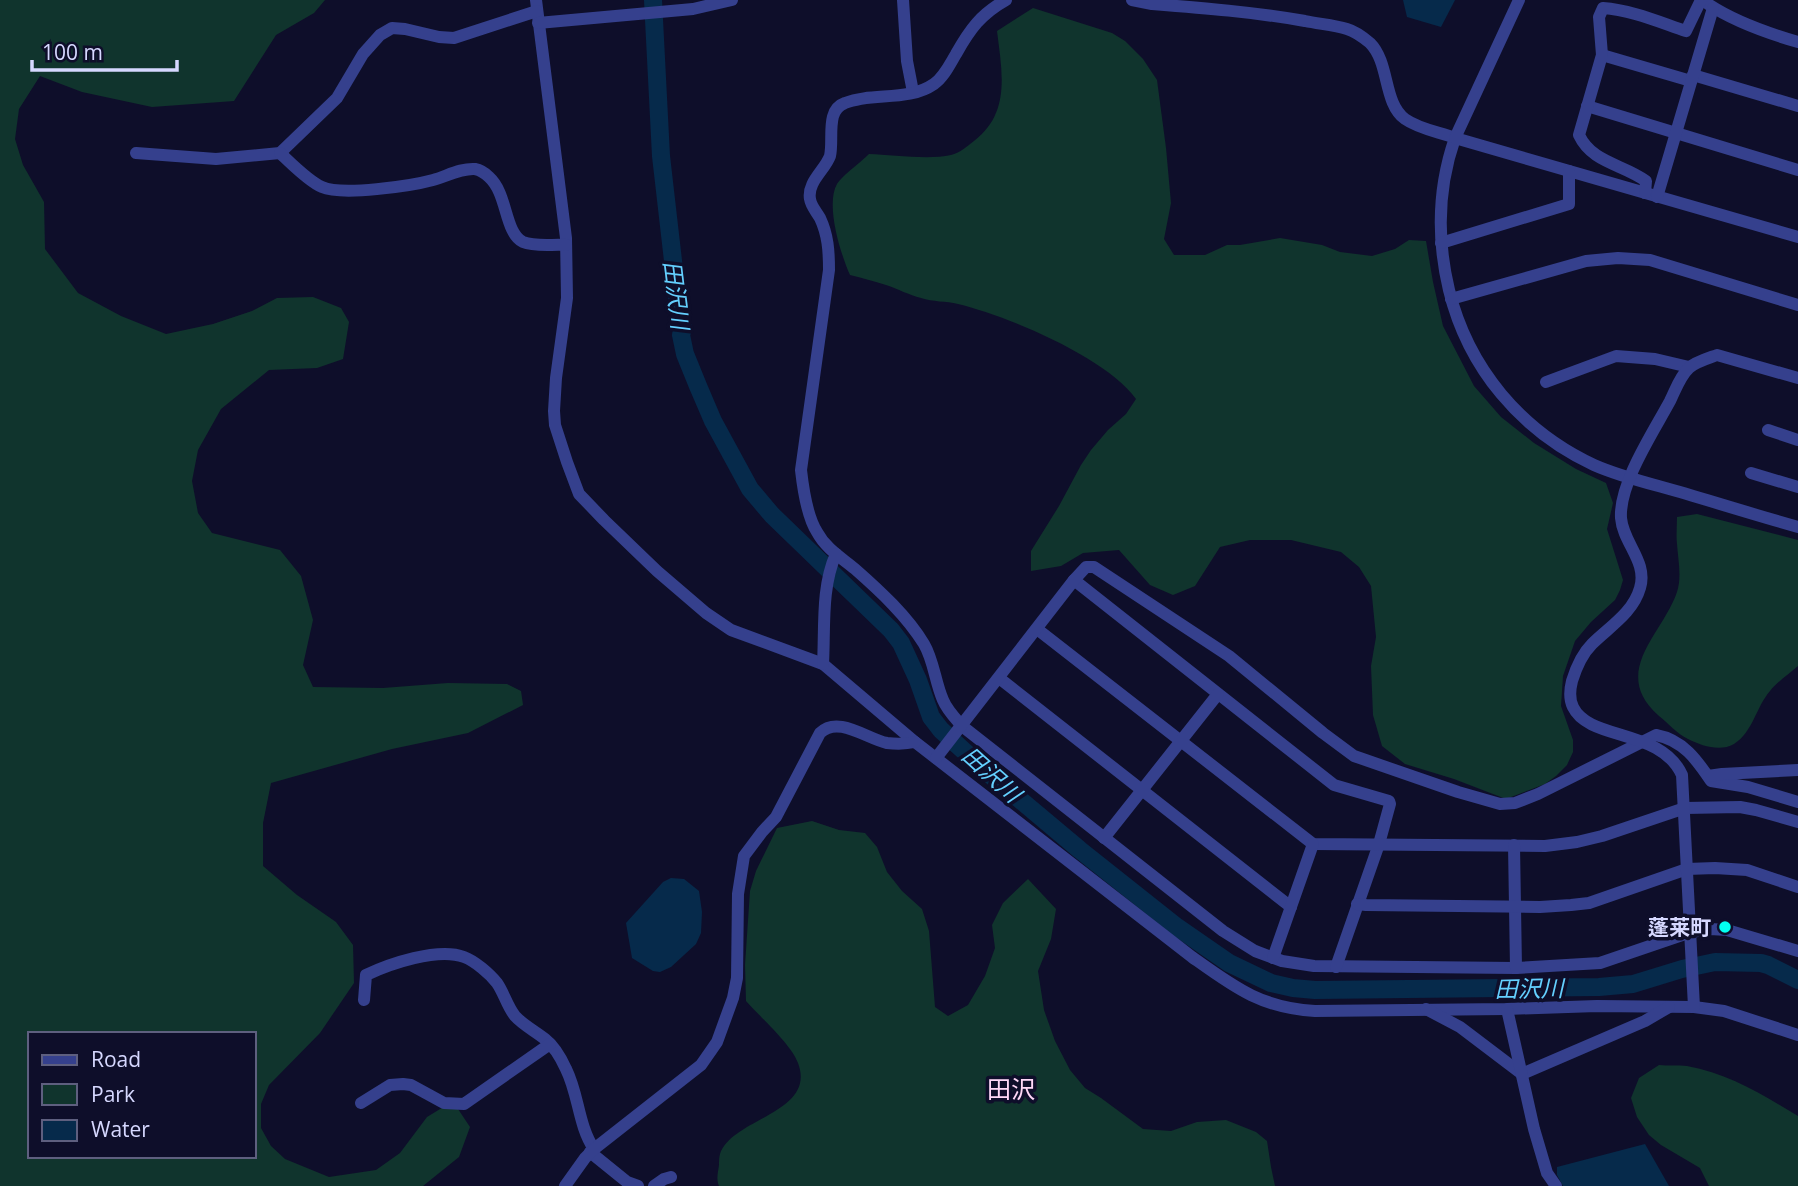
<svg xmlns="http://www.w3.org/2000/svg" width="1798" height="1186" font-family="'Open Sans','Noto Sans JP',sans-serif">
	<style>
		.green { fill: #10342d; fill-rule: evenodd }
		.water { fill: #062a4b }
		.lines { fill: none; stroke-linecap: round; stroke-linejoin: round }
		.river { stroke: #062a4b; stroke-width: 18 }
		.minor { stroke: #35408d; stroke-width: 12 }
		.poi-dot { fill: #02fff0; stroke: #0e0e2a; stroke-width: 2.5 }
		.labels { text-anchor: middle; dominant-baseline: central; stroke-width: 7; stroke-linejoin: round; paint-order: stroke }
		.poi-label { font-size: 21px; font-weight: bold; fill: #d6d8ff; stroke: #0e0e2a; text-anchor: end }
		.water-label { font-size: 23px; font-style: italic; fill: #64d0ff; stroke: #0e0e2a }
		.quarter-label { font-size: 24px; fill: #ffd8f7; stroke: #0e0e2a }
	</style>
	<rect width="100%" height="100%" fill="#0e0e2a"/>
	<g class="green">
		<path d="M0,0H325L314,13L276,35L234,101L152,107L82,92L40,76L19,109L15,139L23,165L44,202L45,249L78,293L121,316L166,334L213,324L252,311L277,298L313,297L341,308L349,322L343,359L317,368L269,370L221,409L198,450L192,481L198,513L212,533L280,550L301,576L313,620L303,665L313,687L383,688L448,683L507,684L521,691L523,705L468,733L392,749L271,783L263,823V866L297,895L336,922L353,945L354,983L320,1033L269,1085L261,1104V1128L271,1146L285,1159L329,1177L376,1170L400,1153L427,1117L445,1106L458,1109L470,1127L459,1157L423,1186H0ZM30,1034H254V1156H30Z"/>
		<path d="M1033,8L1112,33L1125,41L1143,59L1157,80L1166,148L1171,203L1164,239L1174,255H1205L1227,245H1240L1280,238L1322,245L1340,252L1372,256L1395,249L1409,240L1426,241L1433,282L1443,326L1474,386L1501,417L1534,443L1576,469L1606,483L1613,503L1607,529L1623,580L1620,590L1615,600L1591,622L1575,641L1563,676L1561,706L1573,740V752L1567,765L1556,776L1545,784L1506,799L1454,779L1405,764L1382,746L1373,715L1371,666L1376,637L1371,586L1359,567L1341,552L1291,540H1250L1220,547L1195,586L1173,595L1150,585L1119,550L1083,553L1061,566L1031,571V551L1059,506L1081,465L1091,450L1108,430L1126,414L1136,399C1107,358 1008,316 958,304C946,301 933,302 921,298C909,295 898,289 886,285C874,281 862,278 850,275C841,255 825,205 837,184C842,176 861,162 869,154C891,155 930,160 951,155C960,153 966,147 974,141C1011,113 1002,72 997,31Z"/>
		<path d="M1697,514L1798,540V666C1789,674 1777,682 1770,691C1756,707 1753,732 1734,744C1720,752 1702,746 1688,739C1677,734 1668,723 1659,716C1609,672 1663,634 1677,592C1682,577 1678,559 1677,544C1676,535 1677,526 1677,517Z"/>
		<path d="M812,821L839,830L865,833L877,847L887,872L902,891L922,909L929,931L935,1007L948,1016L968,1005L985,976L995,948L992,925L1003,903L1028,879L1056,909L1051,939L1038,971L1044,1010L1055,1041L1070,1070L1085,1088L1101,1098L1143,1129L1171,1131L1197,1122L1226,1120L1256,1132L1267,1141L1271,1167L1275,1186H719C716,1179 718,1173 719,1165C719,1161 719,1158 720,1154C732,1118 817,1113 798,1063C791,1044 760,1017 746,1001L745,965L750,891L756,871L777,828Z"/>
		<path d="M1659,1065C1668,1066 1678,1065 1687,1066C1728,1073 1763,1095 1798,1116V1186H1709L1700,1168L1661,1145L1649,1135L1637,1117L1631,1098L1639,1078Z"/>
	</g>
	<g class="water">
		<path d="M1403,0H1455L1441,27L1407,17Z"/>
		<path d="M671,878L684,879L699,891L702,912L701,933L696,944L671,967L660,972L653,971L632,958L626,923L663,882Z"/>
		<path d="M1645,1144L1669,1186H1563L1557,1175V1167Z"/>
	</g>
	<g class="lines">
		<path class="river" d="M653,0L661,156L679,313L683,328L681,335L685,354L698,386L713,421L750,489L772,515L891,630L901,643L918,680L931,717L941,730L987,772L1080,850L1177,927L1229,963L1271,983L1293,988L1315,990L1599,987L1633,984L1682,969L1715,962L1761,963L1768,965L1798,980"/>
		<g class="minor">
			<path d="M536,0L566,238L567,298L556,378L554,411L555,425L567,462L579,494L604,520L657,571L706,613L731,630L823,664L915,742L1192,957C1234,987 1261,1008 1315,1011L1507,1009L1597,1006L1694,1007L1724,1011L1798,1035"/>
			<path d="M903,0L907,61L913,92"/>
			<path d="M1006,0C981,14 970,29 956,54C950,64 944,77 934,84C908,102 873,92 845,103C825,110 834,139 830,156C825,170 807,182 810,199C811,206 816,211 820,218C828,235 829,251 829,270L801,470C803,488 808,518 817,532C826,549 842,558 855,569C880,591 907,616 924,644C934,661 935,682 943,700C947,710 955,718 962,726L1223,931L1255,951L1282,961L1314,966L1516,968L1600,963L1691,932L1710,929L1727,930L1798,951"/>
			<path d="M1132,0L1152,4C1203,8 1254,12 1305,21C1319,24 1334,25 1347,29C1354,31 1364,38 1370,43C1390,63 1383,103 1405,119C1419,129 1439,132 1455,138C1438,187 1437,240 1449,290C1468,368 1521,431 1594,465C1621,477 1652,484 1680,492C1720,504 1759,516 1798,527"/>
			<path d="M1519,0L1455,138L1798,237"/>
			<path d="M1708,4C1735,22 1767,33 1798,42"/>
			<path d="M538,23L693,9L732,0"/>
			<path d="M1602,55L1691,81"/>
			<path d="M1693,75L1798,106"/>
			<path d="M1587,106L1798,170"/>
			<path d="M136,153L216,159L280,153L337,98L363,54L380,35L392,28L405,29L439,37L454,38L537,11"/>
			<path d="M280,153C291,163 308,181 322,187C342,196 411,186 433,180C447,176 461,168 475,169C480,170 485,173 489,177C508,194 504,232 523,242C535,247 553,244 566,245"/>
			<path d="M1645,193L1646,181C1623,164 1592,163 1579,135L1602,55L1599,17L1603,8C1631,10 1659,22 1686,31L1701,0"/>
			<path d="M1657,197L1713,8"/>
			<path d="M1441,243L1569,204V171"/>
			<path d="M1451,299L1586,261L1618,258L1650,260L1798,305"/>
			<path d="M1546,382L1616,356L1655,359L1689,367"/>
			<path d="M1768,430L1798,440"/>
			<path d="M1751,473L1798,487"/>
			<path d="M1074,580L1334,785L1389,801L1390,804L1379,844L1336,967"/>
			<path d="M1037,629L1313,844L1545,846L1577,842L1602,836L1685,808L1740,807L1756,810L1798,822"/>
			<path d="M823,664C825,629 821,587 836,554"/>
			<path d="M999,678L1291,907"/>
			<path d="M936,758L1074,580L1086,567H1094L1229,656L1323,733L1354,756L1458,792L1500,804L1515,803L1538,794L1656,735C1683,740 1697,760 1711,781L1748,787L1798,802"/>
			<path d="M1708,776L1722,774L1798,770"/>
			<path d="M1104,838L1218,694"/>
			<path d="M1514,845L1516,968"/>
			<path d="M1357,904L1366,905L1540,907L1571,905L1589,903L1687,869L1715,868L1747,870L1798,887"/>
			<path d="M1273,958L1313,844"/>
			<path d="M364,1000L366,975C389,964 438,947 464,957C475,961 490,974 497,983C504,993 507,1006 515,1016C523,1025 535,1031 545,1039C554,1046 561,1058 566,1069C579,1095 578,1125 594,1149"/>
			<path d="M1694,1007L1682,775C1661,728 1589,741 1573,707C1569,699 1570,689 1572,681C1576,668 1582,654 1592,644C1609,627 1633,613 1640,588C1648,562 1623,543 1621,518C1619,483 1654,431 1670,401C1675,391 1680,376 1689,368C1695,362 1709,358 1717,355L1798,378"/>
			<path d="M1426,1009L1460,1027L1522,1074L1645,1021L1669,1007"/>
			<path d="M1507,1009L1534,1129L1547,1173L1556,1186"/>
			<path d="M361,1103L390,1085L403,1084L411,1085L444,1103L464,1104L550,1044"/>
			<path d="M590,1152L627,1182L638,1186"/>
			<path d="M565,1186L585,1158L594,1149L701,1065L717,1042L733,998L737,978L738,894L744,856L762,832L776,817L820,733C838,715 867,739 887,743C896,744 906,744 915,742"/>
			<path d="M654,1186L664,1179L671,1177"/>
		</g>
	</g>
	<circle class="poi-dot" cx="1725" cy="927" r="7"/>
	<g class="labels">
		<g class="poi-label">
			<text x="1711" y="927">蓬莱町</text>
		</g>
		<g class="water-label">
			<text transform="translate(677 295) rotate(83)">田沢川</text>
			<text transform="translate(992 774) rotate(42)">田沢川</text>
			<text transform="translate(1529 988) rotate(-1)">田沢川</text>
		</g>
		<g class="quarter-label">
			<text x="1011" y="1088">田沢</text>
		</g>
	</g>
	<rect x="28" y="1032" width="228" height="126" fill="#0e0e2a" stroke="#5e5f7f" stroke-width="2"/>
	<rect x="42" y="1055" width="35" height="10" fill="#35408d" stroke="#5e5f7f" stroke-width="2"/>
	<text x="91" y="1067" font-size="21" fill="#d6d8ff">Road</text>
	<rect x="42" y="1084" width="35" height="21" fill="#10342d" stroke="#5e5f7f" stroke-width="2"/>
	<text x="91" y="1102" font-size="21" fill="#d6d8ff">Park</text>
	<rect x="42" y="1120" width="35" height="21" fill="#062a4b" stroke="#5e5f7f" stroke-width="2"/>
	<text x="91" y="1137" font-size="21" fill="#d6d8ff">Water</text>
	<path d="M32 60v10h145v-10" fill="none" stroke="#d6d8ff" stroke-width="3.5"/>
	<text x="42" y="60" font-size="21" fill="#d6d8ff" stroke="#0e0e2a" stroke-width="5" paint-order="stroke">100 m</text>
</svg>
